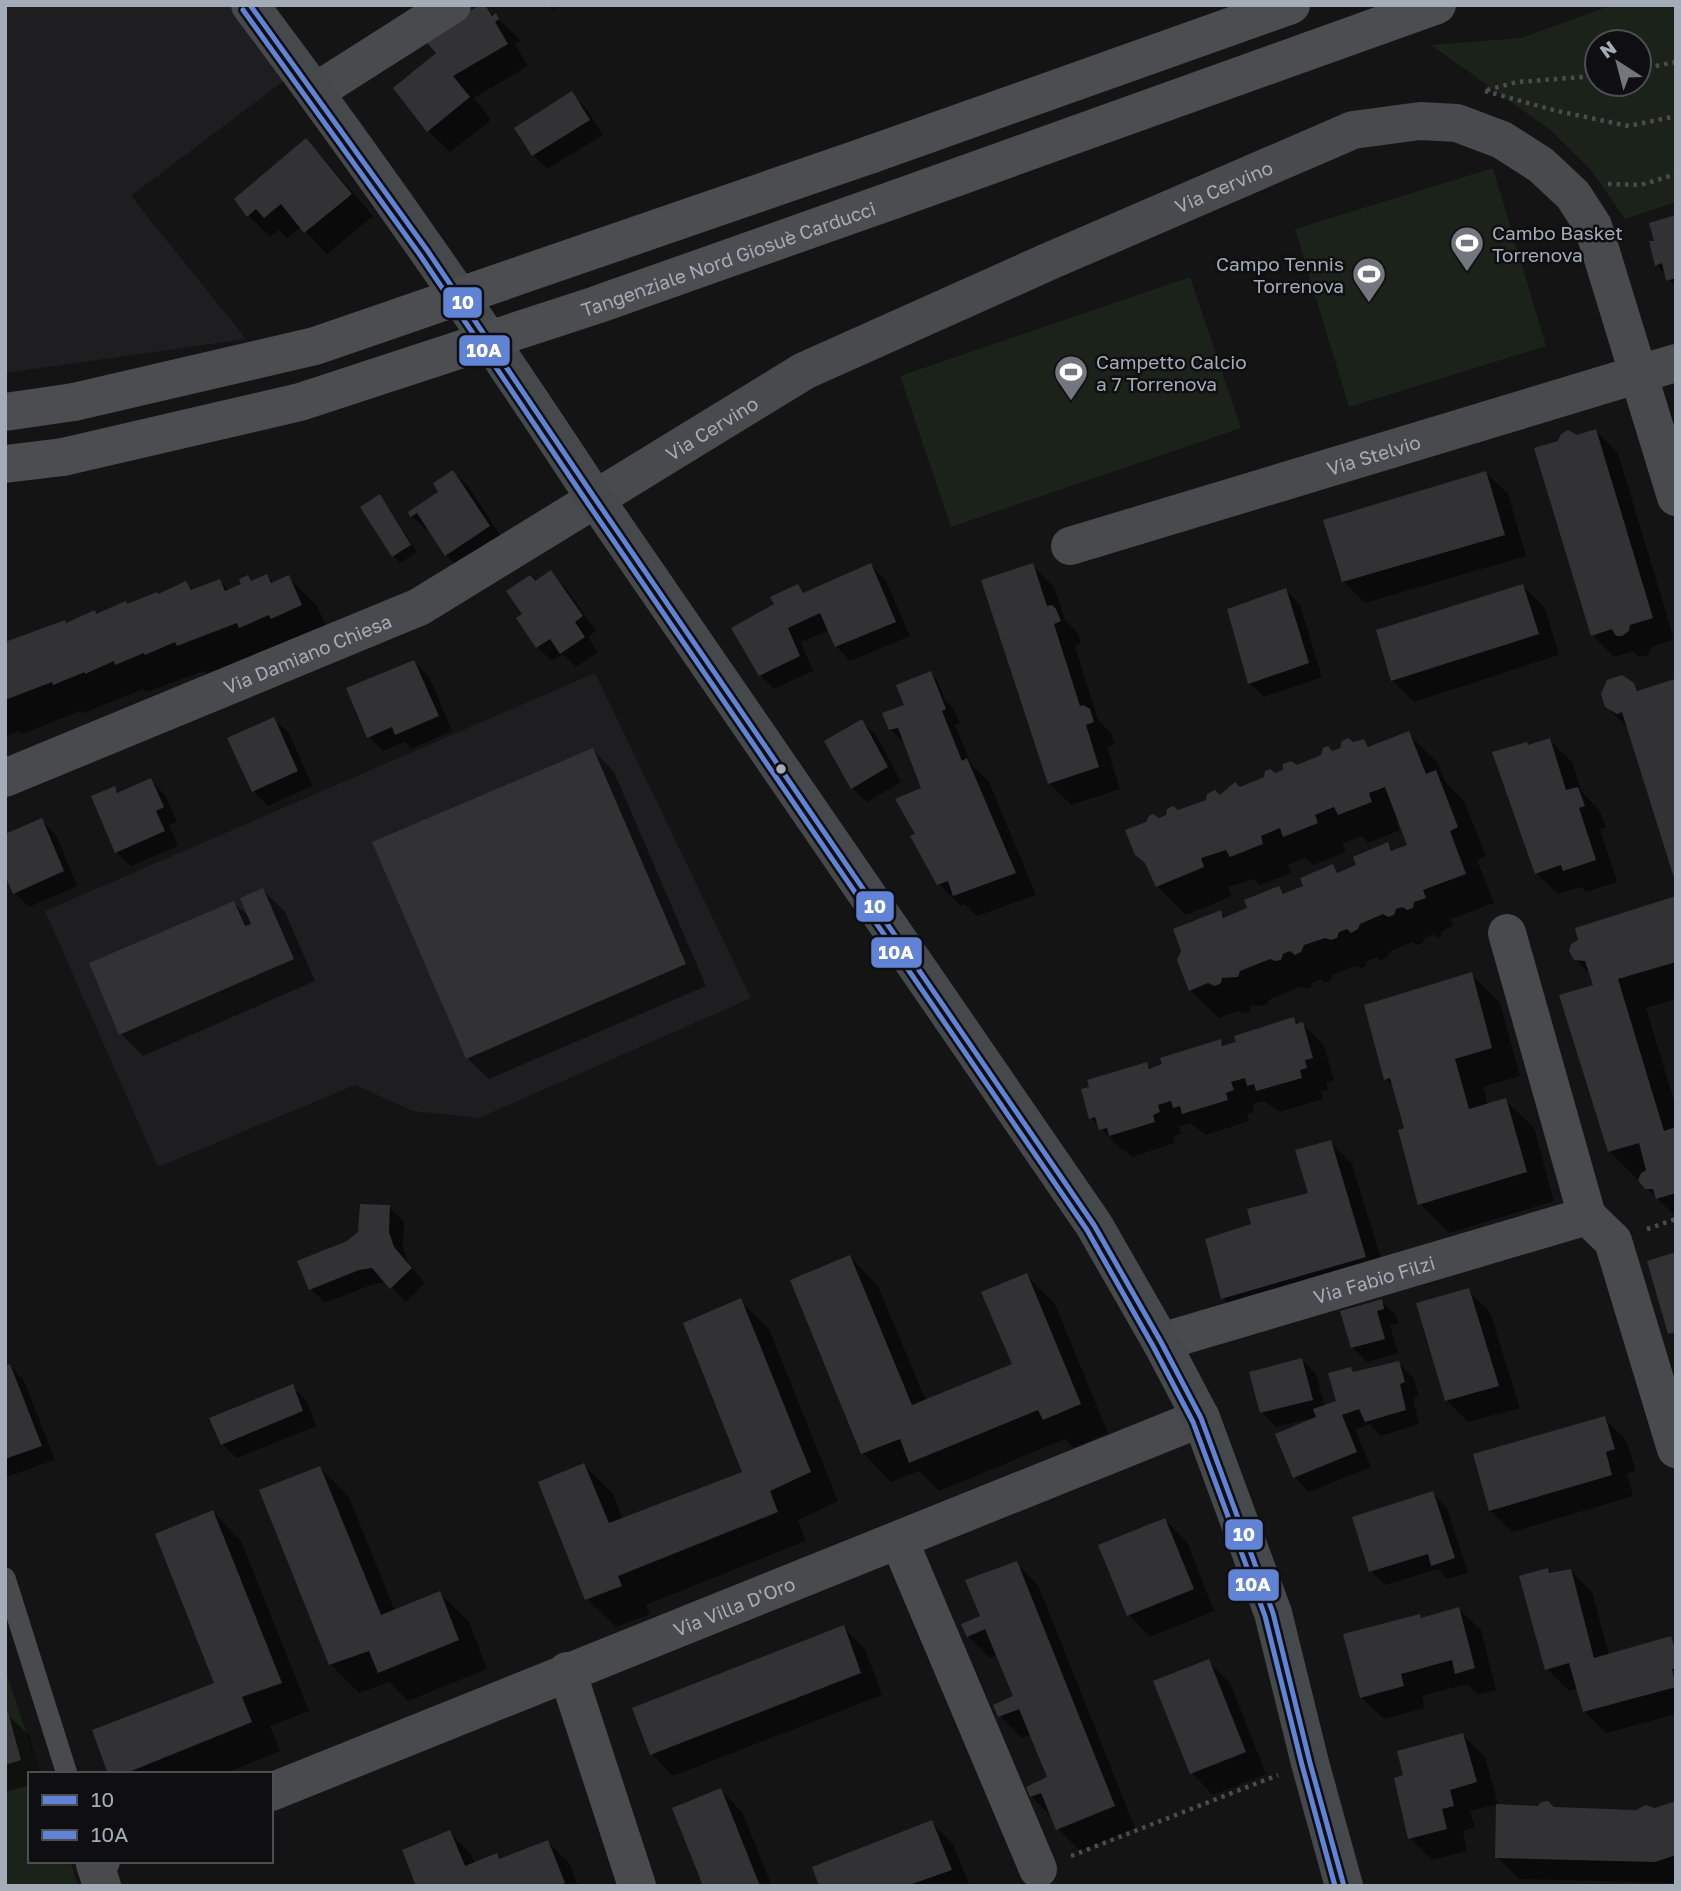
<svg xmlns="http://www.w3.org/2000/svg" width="1681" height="1891" font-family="'Golos Text',sans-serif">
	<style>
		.built { fill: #1e1e21 }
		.green { fill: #1a221a; fill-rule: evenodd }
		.shadow { fill: #0007 }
		.building { fill: #323234 }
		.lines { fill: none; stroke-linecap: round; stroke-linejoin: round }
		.path { stroke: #4a4c4f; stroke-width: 4.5; stroke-dasharray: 3.5 5; stroke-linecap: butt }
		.lane { stroke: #484a4e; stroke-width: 21 }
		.street { stroke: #484a4e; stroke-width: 38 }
		.secondary { stroke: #46494c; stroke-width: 38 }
		.highway { stroke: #4b4d50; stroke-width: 38 }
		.highway-bridge { stroke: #4b4d50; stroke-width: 38 }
		.bus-1-casing { stroke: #0f0f11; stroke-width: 10 }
		.bus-2-casing { stroke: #0f0f11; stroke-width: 10 }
		.bus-1 { stroke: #6183d6; stroke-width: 5 }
		.bus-2 { stroke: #6183d6; stroke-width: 5 }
		.bus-dot { fill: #a4acb7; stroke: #0f0f11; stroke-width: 2.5 }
		.labels { text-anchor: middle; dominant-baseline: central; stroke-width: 5; stroke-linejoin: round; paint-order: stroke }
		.street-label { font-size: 19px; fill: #a4acb7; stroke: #0f0f11 }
		.poi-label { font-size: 19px; fill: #a4acb7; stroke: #0f0f11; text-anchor: start }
		.line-badge { stroke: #0f0f11; stroke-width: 2.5 }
		.badge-label { font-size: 19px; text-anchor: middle; font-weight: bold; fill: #fff }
	</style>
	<rect width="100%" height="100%" fill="#141415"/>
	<g class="built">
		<path d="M5,5H229L285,80L131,196L246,339L5,373Z"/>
		<path d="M595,673L751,998L479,1118L413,1111L355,1085L158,1167L45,911Z"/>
	</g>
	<g class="green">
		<path d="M1612,5H1676V202L1625,219L1591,170L1549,129L1431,45L1521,38ZM1597,42H1639V84H1597Z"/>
		<path d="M1493,168L1546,346L1349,407L1295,229Z"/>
		<path d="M1190,277L1241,428L951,527L900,376Z"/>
		<path d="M5,1669L40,1774H30V1861H70L78,1886H5Z"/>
	</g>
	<g class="shadow">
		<path d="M483,5L518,37L520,41L515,44L528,66L474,98L491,120L450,152L428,131Z"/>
		<path d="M547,5H561L552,10Z"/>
		<path d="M571,94L586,108L603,135L547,169L533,155Z"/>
		<path d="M306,141L327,162L373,216L327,254L301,227L287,238L279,230L270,237L248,215Z"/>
		<path d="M1676,217V288L1657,265L1656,242Z"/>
		<path d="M1596,431L1618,453L1674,639L1652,647L1648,655L1639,657L1633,651L1614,657L1592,635L1577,437Z"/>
		<path d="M453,472L468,486L504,541L461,569L446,555L429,528L426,530L412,516L440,492Z"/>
		<path d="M1486,473L1508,494L1526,556L1365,603L1343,581Z"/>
		<path d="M379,496L386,503L417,552L400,563L393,556Z"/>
		<path d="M871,565L885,579L910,636L850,661L836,646L829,630L801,642L813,671L774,689L760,675L798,586L805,594Z"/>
		<path d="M1032,565L1054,587L1065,620L1078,633L1081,643L1075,646L1098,720L1111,733L1115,744L1107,747L1120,789L1071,805L1049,783Z"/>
		<path d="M551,572L565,587L596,631L588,637L598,652L576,667L563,654L552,661L537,647L524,615L536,583Z"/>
		<path d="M267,576L274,584L288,577L317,606L330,634L265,651L207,674L204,671L146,692L143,689L83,713L80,711L22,734L19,731L5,737V644L158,596L186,583L194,591L220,581L230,591L244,585L248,577L253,582Z"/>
		<path d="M1523,586L1545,608L1559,655L1414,702L1392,680Z"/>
		<path d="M1286,590L1300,605L1322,677L1264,697L1249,683Z"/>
		<path d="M414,662L429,676L452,731L411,749L405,742L383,751L369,737Z"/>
		<path d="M931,673L937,680L945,700L953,708L960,723L955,725L971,764L989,782L1036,895L977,916L964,904L961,906L939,884L917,835L923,789L905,744L890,729Z"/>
		<path d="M1633,684L1640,691L1629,729L1606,706Z"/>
		<path d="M274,719L289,733L312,786L268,806L253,791Z"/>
		<path d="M861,721L876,735L901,782L867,802L852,788Z"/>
		<path d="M1408,734L1437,762L1446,783L1464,801L1486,856L1477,860L1494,903L1451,919L1453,926L1442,931L1441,936L1437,938L1433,934L1425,938L1423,943L1418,945L1413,942L1389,952L1387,957L1381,961L1377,957L1367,961L1366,966L1361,968L1355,966L1333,974L1330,981L1325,983L1321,979L1312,983L1310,988L1300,987L1268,1000L1267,1005L1250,1006V1012L1245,1014L1238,1011L1219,1018L1190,990L1220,912L1226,918L1249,909L1279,888L1286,895L1305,887L1333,867L1340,874L1358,866L1387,844L1395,852L1409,846L1400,821L1396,822L1400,830L1368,843L1362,836L1342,844L1346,852L1313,865L1306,858L1288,865L1291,873L1260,885L1254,879L1228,887L1232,896L1186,915L1157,886L1159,820L1353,744L1364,741L1371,748Z"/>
		<path d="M1550,740L1572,762L1581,791L1600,811L1606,828L1600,829L1617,882L1586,892L1581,887L1558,894L1536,873L1529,746Z"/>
		<path d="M593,750L614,772L706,986L489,1079L467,1058Z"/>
		<path d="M151,780L165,795L177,822L169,825L178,846L131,866L116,852L114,788L119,793Z"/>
		<path d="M41,820L56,835L77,886L29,907L15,893Z"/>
		<path d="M263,890L285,912L315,981L143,1056L121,1034L234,903L251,919Z"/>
		<path d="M1676,898V999L1646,1008L1676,1107V1217L1609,1151L1595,986L1591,975L1575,959Z"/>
		<path d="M1471,974L1500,1003L1520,1076L1483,1087L1488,1105L1505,1100L1534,1128L1554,1201L1449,1233L1420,1204L1406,1129L1395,1088L1386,1079Z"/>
		<path d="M1294,1019L1299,1025L1303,1024L1324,1046L1334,1080L1326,1082L1328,1090L1321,1091L1323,1099L1280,1112L1264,1101L1252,1104L1254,1112L1247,1114L1249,1121L1206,1135L1190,1123L1179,1127L1181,1134L1173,1136L1175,1143L1132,1157L1126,1150L1123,1151L1091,1118L1147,1064L1152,1069L1220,1041L1226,1047Z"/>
		<path d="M1330,1142L1352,1164L1387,1278L1245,1320L1223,1298L1253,1225L1310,1194Z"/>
		<path d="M389,1207L404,1222L403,1247L408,1263L425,1283L406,1302L387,1282L374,1284L325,1303L311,1289L348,1242Z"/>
		<path d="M850,1257L878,1286L926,1401L1014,1365L1026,1275L1055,1304L1108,1433L1074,1448L1065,1439L939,1491L919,1471L891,1482L863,1453Z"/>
		<path d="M1468,1290L1490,1312L1520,1408L1468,1422L1446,1400Z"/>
		<path d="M740,1300L769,1329L838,1501L798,1520L806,1541L646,1605L650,1614L616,1627L587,1599L584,1465L613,1494L623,1519L744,1473Z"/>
		<path d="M1381,1301L1396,1315L1398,1324L1390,1325L1398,1353L1367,1362L1352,1347Z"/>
		<path d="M1302,1360L1316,1374L1325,1407L1339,1402L1354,1374L1399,1363L1413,1378L1419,1396L1413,1398L1419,1424L1381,1436L1370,1424L1355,1430L1371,1467L1309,1492L1295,1477L1278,1435L1316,1419V1417L1276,1427L1262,1412Z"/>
		<path d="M10,1366L24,1381L55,1460L6,1477L5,1368Z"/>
		<path d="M293,1387L307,1401L316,1426L237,1458L222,1444Z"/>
		<path d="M1604,1418L1626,1440L1636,1471L1627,1474L1633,1496L1512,1532L1490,1510Z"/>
		<path d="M320,1468L349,1497L395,1611L440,1593L469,1622L487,1669L408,1701L389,1682L359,1693L330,1664Z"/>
		<path d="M1432,1493L1447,1508L1468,1573L1447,1579L1438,1569L1385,1585L1371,1571Z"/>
		<path d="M213,1512L241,1541L309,1711L270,1726L280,1751L224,1774H110L216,1684Z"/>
		<path d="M1165,1520L1187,1542L1214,1611L1150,1637L1129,1615Z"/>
		<path d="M1016,1563L1038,1585L1135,1828L1080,1851L1058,1829L1053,1818L1031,1796L1049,1778L1031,1734L1022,1738L1000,1716L995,1706L1016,1697L998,1655L990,1658L968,1636Z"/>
		<path d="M1548,1570L1553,1574L1570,1570L1592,1592L1609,1655L1670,1638L1676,1643V1714L1606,1733L1584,1711L1578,1688L1569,1691L1547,1669Z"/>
		<path d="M1459,1609L1481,1630L1496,1690L1478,1695L1467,1684L1422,1696L1425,1708L1384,1719L1362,1698L1346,1635L1419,1616L1423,1619Z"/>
		<path d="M843,1627L865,1649L882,1695L673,1776L652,1754Z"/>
		<path d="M1208,1661L1230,1683L1266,1774L1213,1795L1192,1773L1155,1682Z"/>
		<path d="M5,1714H7L29,1735L40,1774H30V1785L5,1792Z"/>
		<path d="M1463,1735L1485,1757L1498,1804L1470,1811L1475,1827L1463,1831L1467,1851L1432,1860L1410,1838L1405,1776Z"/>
		<path d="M721,1790L742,1812L772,1886H705Z"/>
		<path d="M1676,1802V1883L1519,1879L1497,1857L1555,1809L1655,1810Z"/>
		<path d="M931,1822L953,1844L970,1886H821Z"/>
		<path d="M449,1832L471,1854L475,1864L497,1855L501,1860L548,1842L570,1864L578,1886H418Z"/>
	</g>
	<g class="building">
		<path d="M480,5H485L492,16L496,13L499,19L495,22L508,44L453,76L470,97L427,132L393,88L436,53L423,38Z"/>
		<path d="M572,91L590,120L532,156L514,128Z"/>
		<path d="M306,138L352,194L304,233L281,204L264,218L256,209L247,217L234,199Z"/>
		<path d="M1676,215V278L1666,281L1662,263L1655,266L1649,241H1654L1649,223Z"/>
		<path d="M1596,429L1653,618L1630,625L1629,631L1622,636H1616L1612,629L1591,636L1534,448L1558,441L1561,434L1568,430L1577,435Z"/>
		<path d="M453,470L490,526L445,556L417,513L410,517L408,512L438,492L433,483Z"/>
		<path d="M1486,471L1505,535L1342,582L1323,520Z"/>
		<path d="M380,494L411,545L392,557L360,507Z"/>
		<path d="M871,563L896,622L835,647L820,613L788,628L800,656L759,676L731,628L774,604L770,597L798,584L803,593Z"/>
		<path d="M1033,563L1047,606L1052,605L1056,609L1061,621L1054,624L1080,706L1083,705L1090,709L1094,722L1086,725L1099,767L1048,784L981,580Z"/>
		<path d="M551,570L583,616L575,622L585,637L560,654L550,639L536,648L516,618L522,614L506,591L530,575L535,581Z"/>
		<path d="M267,574L271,583L289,575L302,605L271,619L269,615L239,628L237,623L177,646L175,642L145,655L144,653L115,665L114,661L85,674V672L53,685L52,682L5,700V642L65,620L66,623L95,610L96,614L126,601L127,604L157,592L158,594L186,581L191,590L220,579L225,591L241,584L239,579L248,575L251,581Z"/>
		<path d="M1523,584L1539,634L1391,681L1376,630Z"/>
		<path d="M1286,588L1309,663L1248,684L1227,609Z"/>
		<path d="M414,660L439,716L395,735L392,727L367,738L346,688Z"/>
		<path d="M931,671L946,709L942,711L962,761L967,758L1016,873L953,896L948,881L937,885L910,836L915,834L895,799L921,788L898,728L889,730L882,713L904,705L896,685Z"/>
		<path d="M1622,675L1634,683L1637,691L1675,679L1676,681V884L1622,712L1617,714L1605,707L1601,694L1607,680Z"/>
		<path d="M274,717L298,771L252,792L227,738Z"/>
		<path d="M862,719L888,767L851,789L824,741Z"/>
		<path d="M1409,731L1426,774L1436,770L1458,827L1450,831L1466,874L1423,890L1426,898L1414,902L1413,908L1407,910L1403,907L1396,909L1394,915L1388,917L1383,914L1360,924L1358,929L1351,933L1347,929L1339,932L1337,938L1331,940L1325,938L1304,945L1301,952L1295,955L1290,951L1283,954L1281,960L1275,961L1270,959L1240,971L1238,977L1222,978L1221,983L1215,986L1208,983L1189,991L1177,960L1181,951L1173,929L1221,910L1223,918L1247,908L1244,900L1279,886L1283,894L1303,886L1300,878L1333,864L1337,873L1356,865L1353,857L1388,842L1391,851L1407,845L1385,787L1369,793L1372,802L1338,815L1334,807L1315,815L1318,823L1283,837L1280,828L1261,836L1263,844L1230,857L1226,850L1201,858L1204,867L1156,887L1145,863L1135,855L1125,830L1146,822L1149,816L1153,814L1159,818L1166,815L1167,809L1173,806L1178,810L1206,800L1207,794L1215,790L1220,795L1235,782L1240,787L1264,777L1265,771L1270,769L1275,773L1283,770V764L1291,761L1297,765L1321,755L1323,748L1328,746L1332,751L1340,748L1342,741L1348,738L1353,742L1364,739L1368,747Z"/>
		<path d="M1550,738L1566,790L1578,787L1585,806L1579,808L1596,860L1563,871L1561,865L1535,874L1492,752L1527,742L1528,745Z"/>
		<path d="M593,748L686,964L466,1059L372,842Z"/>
		<path d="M151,778L164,807L156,811L165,831L115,853L91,796L115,786L117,793Z"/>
		<path d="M42,818L64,871L13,894L5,875V834Z"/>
		<path d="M263,888L294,959L119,1035L89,963L234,901L245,926L251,924L240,898Z"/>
		<path d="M1676,896V962L1618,979L1664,1131L1676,1127V1193L1656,1199L1653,1189H1645L1638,1180L1641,1173L1646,1170L1639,1143L1608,1152L1559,995L1593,985L1585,961L1574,960L1569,951L1571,944L1578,940L1575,928Z"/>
		<path d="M1472,972L1492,1048L1455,1059L1469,1109L1506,1098L1527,1172L1418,1205L1398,1130L1404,1128L1390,1078L1384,1080L1364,1005Z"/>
		<path d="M1294,1017L1296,1024L1303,1022L1313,1058L1305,1060L1307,1068L1300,1070L1302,1078L1256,1091L1254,1084L1247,1086L1245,1078L1231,1082L1234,1090L1226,1093L1228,1100L1182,1114L1180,1106L1173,1108L1171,1101L1158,1105L1160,1112L1153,1115L1155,1122L1109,1136L1107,1128L1099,1130L1095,1117L1089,1119L1081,1089L1089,1087L1087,1080L1147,1062L1149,1069L1162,1064L1160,1058L1221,1039L1222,1046L1236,1042L1234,1036Z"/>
		<path d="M1331,1140L1366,1257L1221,1299L1205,1239L1251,1224L1247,1209L1308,1193L1295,1150Z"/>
		<path d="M360,1204L390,1205L389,1232L394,1247L412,1268L390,1289L372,1268L359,1270L309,1290L297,1261L347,1241L358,1232Z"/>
		<path d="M1676,1252V1332L1668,1334L1647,1261Z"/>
		<path d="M850,1255L912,1405L1012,1364L981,1292L1027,1273L1081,1404L1043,1420L1038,1410L909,1463L900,1439L861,1454L790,1280Z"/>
		<path d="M1469,1288L1499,1386L1445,1401L1416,1303Z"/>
		<path d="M741,1298L811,1472L770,1491L778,1512L618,1576L622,1586L585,1600L538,1482L584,1463L609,1523L742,1472L683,1323Z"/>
		<path d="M1382,1299L1384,1309L1377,1311L1385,1339L1351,1348L1340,1311Z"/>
		<path d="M1302,1358L1313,1400L1260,1413L1249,1372Z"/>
		<path d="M1399,1361L1405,1382L1400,1384L1406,1410L1365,1422L1359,1409L1342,1415L1357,1452L1293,1478L1275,1434L1316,1417L1313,1409L1336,1401L1328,1373L1351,1367L1353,1372Z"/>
		<path d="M10,1364L42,1446L5,1459V1366Z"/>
		<path d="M293,1384L303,1411L221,1445L209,1418Z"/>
		<path d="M1605,1416L1615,1449L1606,1452L1612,1475L1489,1511L1473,1454Z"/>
		<path d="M320,1466L381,1615L440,1591L459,1640L378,1673L369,1651L329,1665L259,1490Z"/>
		<path d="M1433,1491L1455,1558L1431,1566L1428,1554L1369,1572L1352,1517Z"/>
		<path d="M213,1510L282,1683L242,1697L252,1722L124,1774H108L92,1730L214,1683L155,1534Z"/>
		<path d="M1165,1518L1194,1589L1127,1616L1098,1545Z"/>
		<path d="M1017,1561L1115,1806L1056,1830L1041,1793L1030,1797L1026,1787L1047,1777L1019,1709L998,1717L993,1705L1013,1696L985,1629L967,1637L961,1624L980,1616L965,1580Z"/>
		<path d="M1548,1568L1549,1573L1571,1569L1594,1658L1671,1636L1676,1652V1668L1672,1669L1676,1687L1583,1712L1569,1663L1545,1670L1519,1576Z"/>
		<path d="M1459,1607L1475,1668L1455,1674L1452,1660L1401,1674L1404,1686L1360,1698L1343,1634L1420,1614L1421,1618Z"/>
		<path d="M844,1625L861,1673L650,1755L632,1708Z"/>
		<path d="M1209,1659L1246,1752L1190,1774L1153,1681Z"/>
		<path d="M5,1712H8L21,1760L5,1765Z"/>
		<path d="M1463,1733L1477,1782L1450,1790L1454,1806L1442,1809L1447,1829L1408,1839L1394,1778L1403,1775L1397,1751Z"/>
		<path d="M721,1788L760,1886H703L672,1808Z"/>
		<path d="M1548,1801L1554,1807L1636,1810L1646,1805L1655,1808L1676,1801V1855L1655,1862L1495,1858L1496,1804L1538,1806L1541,1802Z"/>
		<path d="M932,1820L952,1870L906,1886H819L812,1867Z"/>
		<path d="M450,1830L465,1866L497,1853L499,1859L548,1840L565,1883L557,1886H416L402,1850Z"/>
	</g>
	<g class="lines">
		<g class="path">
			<path d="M1639,69L1676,62"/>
			<path d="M1487,90L1517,82L1597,76"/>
			<path d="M1485,91L1557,111L1629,126L1676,116"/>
			<path d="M1608,184L1641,185L1676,174"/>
			<path d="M1647,1229L1676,1219"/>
			<path d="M1071,1856L1278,1775"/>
		</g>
		<path class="lane" d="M5,1578L67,1774"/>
		<g class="street">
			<path d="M315,92L452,5"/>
			<path id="s1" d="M1070,546L1676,363"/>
			<path id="s2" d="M5,778L419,607L804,371L1052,260L1353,130L1420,121L1457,123L1502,140L1541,165L1573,195L1593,226L1676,497"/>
			<path d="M1507,933L1587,1216"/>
			<path id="s3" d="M1161,1342L1587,1216L1613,1241L1676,1449"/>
			<path d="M899,1540L1038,1869"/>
			<path d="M567,1671L637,1886"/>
			<path id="s4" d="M271,1792L1201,1418"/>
			<path d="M101,1861L95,1864L102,1886"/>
		</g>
		<path class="secondary" d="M250,5C371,166 486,332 596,500L1094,1225L1161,1342L1201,1418L1273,1613L1310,1763L1344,1886"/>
		<g class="highway">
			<path d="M872,154L1291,5"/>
			<path d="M893,200L1437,5"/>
			<path d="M5,412L74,402"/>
			<path d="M5,464L63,457"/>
		</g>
		<g class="highway-bridge">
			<path d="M74,402L315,346L872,154"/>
			<path id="s5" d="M63,457L300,402L596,305L893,200"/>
		</g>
		<g class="bus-1-casing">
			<path id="bus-1" d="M250,5L427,250L596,500L1094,1225L1161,1342L1201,1418L1273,1613L1310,1763L1344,1886"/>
		</g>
		<g class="bus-2-casing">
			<path id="bus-2" d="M243,10L420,255L589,505L1087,1230L1153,1346L1193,1422L1265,1616L1302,1765L1335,1886"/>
		</g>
		<use href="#bus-1" class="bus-1"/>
		<use href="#bus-2" class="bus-2"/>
	</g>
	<defs>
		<g id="stadium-pin" transform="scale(1.75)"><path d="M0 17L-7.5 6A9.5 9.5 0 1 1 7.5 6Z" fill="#72777e" stroke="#0f0f11"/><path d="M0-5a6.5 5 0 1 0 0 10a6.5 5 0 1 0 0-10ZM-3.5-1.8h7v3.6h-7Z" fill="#fff"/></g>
	</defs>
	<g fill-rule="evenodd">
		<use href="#stadium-pin" x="1467" y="243"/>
		<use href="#stadium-pin" x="1369" y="274"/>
		<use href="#stadium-pin" x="1071" y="372"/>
	</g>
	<circle class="bus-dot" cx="781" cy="769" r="6"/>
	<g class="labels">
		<g class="street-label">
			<text stroke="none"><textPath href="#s2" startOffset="1358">Via Cervino</textPath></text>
			<text stroke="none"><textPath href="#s5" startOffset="695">Tangenziale Nord Giosuè Carducci</textPath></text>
			<text stroke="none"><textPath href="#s2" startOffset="791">Via Cervino</textPath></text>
			<text stroke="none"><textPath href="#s1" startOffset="317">Via Stelvio</textPath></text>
			<text stroke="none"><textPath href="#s2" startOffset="327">Via Damiano Chiesa</textPath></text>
			<text stroke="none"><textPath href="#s3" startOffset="222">Via Fabio Filzi</textPath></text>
			<text stroke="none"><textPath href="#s4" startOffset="499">Via Villa D'Oro</textPath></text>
		</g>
		<g class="poi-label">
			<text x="1492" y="232">Cambo Basket<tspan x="1492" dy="22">Torrenova</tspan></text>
			<text x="1344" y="263" text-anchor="end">Campo Tennis<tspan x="1344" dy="22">Torrenova</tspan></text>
			<text x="1096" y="361">Campetto Calcio<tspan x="1096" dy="22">a 7 Torrenova</tspan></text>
		</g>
	</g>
	<g class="line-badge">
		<rect x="442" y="286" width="41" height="33" rx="7" fill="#6183d6"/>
		<rect x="458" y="334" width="53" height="33" rx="7" fill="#6183d6"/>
		<rect x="855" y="890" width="40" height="33" rx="7" fill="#6183d6"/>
		<rect x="870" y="936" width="53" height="33" rx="7" fill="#6183d6"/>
		<rect x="1224" y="1518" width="40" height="33" rx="7" fill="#6183d6"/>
		<rect x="1227" y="1568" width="53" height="34" rx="7" fill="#6183d6"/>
	</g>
	<g class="badge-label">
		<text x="463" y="309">10</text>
		<text x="484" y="357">10A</text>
		<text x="875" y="913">10</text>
		<text x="896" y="959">10A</text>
		<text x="1244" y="1541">10</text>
		<text x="1253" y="1591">10A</text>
	</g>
	<rect width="1681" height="1891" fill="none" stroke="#a4acb7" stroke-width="14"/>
	<rect x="28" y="1772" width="245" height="91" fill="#0f0f11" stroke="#4b4e53" stroke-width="2"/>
	<rect x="42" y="1795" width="35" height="10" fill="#6183d6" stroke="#4b4e53" stroke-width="2"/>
	<text x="91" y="1807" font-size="21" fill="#a4acb7">10</text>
	<rect x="42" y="1830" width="35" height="10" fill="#6183d6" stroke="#4b4e53" stroke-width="2"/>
	<text x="91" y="1842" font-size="21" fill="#a4acb7">10A</text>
	<g transform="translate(1618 63) rotate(324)"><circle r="33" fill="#0f0f11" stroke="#4b4e53" stroke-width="2"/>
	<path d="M0-5L12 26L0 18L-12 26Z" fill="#72777e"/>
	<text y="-10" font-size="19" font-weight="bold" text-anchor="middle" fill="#a4acb7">N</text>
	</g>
</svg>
